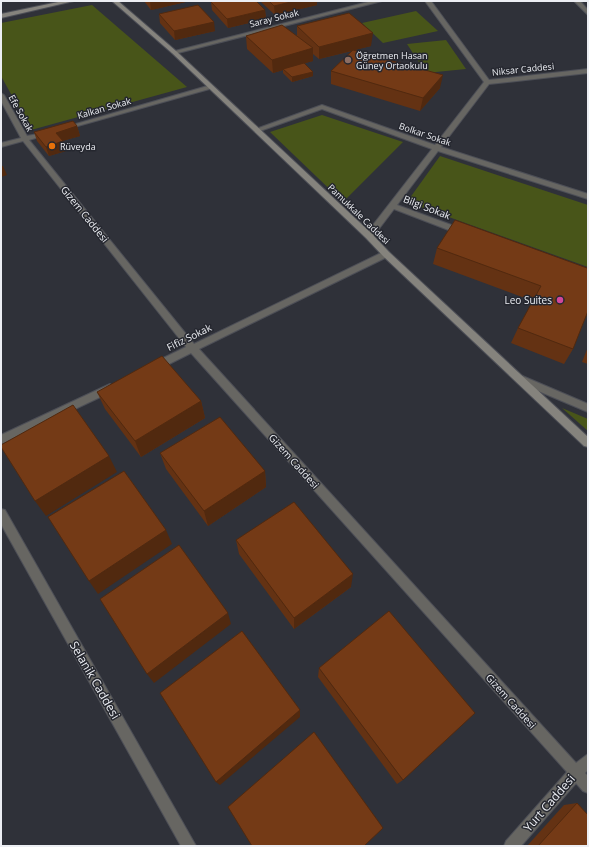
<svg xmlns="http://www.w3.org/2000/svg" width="589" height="847" font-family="'Open Sans',sans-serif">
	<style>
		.green { fill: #485519 }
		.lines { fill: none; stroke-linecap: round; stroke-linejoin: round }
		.street-casing { stroke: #4d4f57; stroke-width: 2 }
		.secondary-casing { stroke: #4d4f57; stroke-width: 2 }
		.street { fill: #676662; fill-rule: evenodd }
		.secondary { fill: #85837d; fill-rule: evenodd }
		.wall { fill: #643213 }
		.shaded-wall { fill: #51290f }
		.building { fill: #743a16; stroke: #51290f }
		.education-dot { fill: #8d6e63; stroke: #25272f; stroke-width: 1.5 }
		.food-dot { fill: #e8710a; stroke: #25272f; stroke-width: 1.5 }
		.hotel-dot { fill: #d1479c; stroke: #25272f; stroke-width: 1.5 }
		.labels { text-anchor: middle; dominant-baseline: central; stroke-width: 3; stroke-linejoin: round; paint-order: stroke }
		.far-street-label { font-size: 9px; fill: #eceef3; stroke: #25272f }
		.far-poi-label { font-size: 9px; fill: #eceef3; stroke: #25272f; text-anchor: start }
		.street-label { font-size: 10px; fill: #eceef3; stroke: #25272f }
		.poi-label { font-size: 10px; fill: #eceef3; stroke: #25272f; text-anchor: end }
		.near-street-label { font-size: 12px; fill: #eceef3; stroke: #25272f }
	</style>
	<rect width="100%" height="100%" fill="#2f3139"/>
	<g class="green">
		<path d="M92,5L187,87L31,130L1,76V23Z"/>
		<path d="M416,11L438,31L383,43L362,23Z"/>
		<path d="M446,40L466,69L426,73L407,44Z"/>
		<path d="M322,115L403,142L343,202L270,132Z"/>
		<path d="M440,156L588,205V267L407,202Z"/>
		<path d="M562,408L588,419V431Z"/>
	</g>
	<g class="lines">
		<g class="street-casing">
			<g id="street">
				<path d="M372,1H382L174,54L171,52Z"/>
				<path d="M425,1H431L489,80L588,69V73L489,84L441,147L588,194V199L438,151L397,205L465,230V234H459L394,209L372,238L369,239L365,236L366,234L432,149L322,109L260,131H256V129L322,105L435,145L484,82Z"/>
				<path d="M574,1H580L588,10V15Z"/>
				<path d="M211,85L214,87L213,88L67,129L62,128Z"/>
				<path d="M1,93L4,95L27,136L49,132V134L29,140L194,344L383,252H389V256L199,349L576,763L588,754V770L585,773L588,776V793L583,791L576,783L521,846H504L506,841L567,772L191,353L157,370H151L149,367L151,364L186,347L23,141L1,147V143L21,138L1,101Z"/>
				<path d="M520,375L588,404V412L517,382L515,379L517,376Z"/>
				<path d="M110,384L115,388L113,391L1,444V435Z"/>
				<path d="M1,509L5,510L196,846H181L1,524Z"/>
			</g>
		</g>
		<g class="secondary-casing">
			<g id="secondary">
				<path d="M63,1H74L1,18V14Z"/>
				<path d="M112,1H118L176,51L372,234L389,252L588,437V447L584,446L383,256L366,238L172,53Z"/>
			</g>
		</g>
		<use href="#street" class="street"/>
		<use href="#secondary" class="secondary"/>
	</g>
	<g class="wall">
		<path d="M144,1H190L151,10Z"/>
		<path d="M260,1H317V5L275,15Z"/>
		<path d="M211,2L265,10L266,19L228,28L212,10Z"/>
		<path d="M159,14L215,31L175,40L160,23Z"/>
		<path d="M297,26L371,46L354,50L440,88L420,111L331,84V71L352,51L319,59L313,54V61L305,63L313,76L292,82L283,73V70L273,73L247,49L246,36H297Z"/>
		<path d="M77,126L80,136L62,141L66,151L49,156L37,141L34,132Z"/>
		<path d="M437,248L587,268L573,349L564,364L511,343L518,328L533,301L433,264Z"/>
		<path d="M588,347V364L582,362Z"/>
		<path d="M97,392L201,401L205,418L141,457L105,409Z"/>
		<path d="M160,453L265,471L266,487L208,526L166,469Z"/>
		<path d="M236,540L351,587L294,629L239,554Z"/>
		<path d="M319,668L403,780L397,784L318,677Z"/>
		<path d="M577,803L588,846H527L564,805Z"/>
	</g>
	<g class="shaded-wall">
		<path d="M150,1H190L151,10Z"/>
		<path d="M295,1H317V5L275,15L274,6Z"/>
		<path d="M265,10L266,19L228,28L227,19Z"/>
		<path d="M214,22L215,31L175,40L174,31Z"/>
		<path d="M373,33L371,46L319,59V47Z"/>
		<path d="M313,48V61L284,69H283V70L273,73L272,60Z"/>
		<path d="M313,72V76L292,82V77Z"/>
		<path d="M443,75L440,88L420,111L423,98Z"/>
		<path d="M77,126L80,136L59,142L56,133Z"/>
		<path d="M63,141L66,151L49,156L46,147Z"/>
		<path d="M1,166H3L7,175L1,177Z"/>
		<path d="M201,401L205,418L141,457L135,441Z"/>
		<path d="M109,456L117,472L46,516L35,501Z"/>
		<path d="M265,471L266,487L208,526L204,511Z"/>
		<path d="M166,530L172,544L98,594L89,581Z"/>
		<path d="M353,574L351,587L294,629V618Z"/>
		<path d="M228,613L231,624L154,683L147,674Z"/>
		<path d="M300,710V717L220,785L216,782Z"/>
	</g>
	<g class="building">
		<path d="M213,1H256L265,10L227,19L211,2Z"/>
		<path d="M269,1H295L274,6Z"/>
		<path d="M198,5L214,22L174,31L159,14Z"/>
		<path d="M349,13L373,33L319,47L297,26Z"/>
		<path d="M282,25L313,48L272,60L246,36Z"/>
		<path d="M353,50L443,75L423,98L331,71Z"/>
		<path d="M304,63L313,72L292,77L283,69Z"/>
		<path d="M73,121L77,126L56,133L63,141L46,147L34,132Z"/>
		<path d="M455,220L587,268L588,269V311L573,349L518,328L541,286L437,248Z"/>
		<path d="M162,356L201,401L135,441L97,392Z"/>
		<path d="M73,405L109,456L35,501L1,447V445Z"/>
		<path d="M220,417L265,471L204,511L160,453Z"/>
		<path d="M124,471L166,530L89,581L48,517Z"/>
		<path d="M294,502L353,574L294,618L236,540Z"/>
		<path d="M179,545L228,613L147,674L100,599Z"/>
		<path d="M389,611L475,713L403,780L319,668Z"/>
		<path d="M242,631L300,710L216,782L160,693Z"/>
		<path d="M314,732L383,828L364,846H252L228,807Z"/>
		<path d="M577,803L588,815V846H538Z"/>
	</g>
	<circle class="education-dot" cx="348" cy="60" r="4"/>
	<circle class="food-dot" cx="52" cy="146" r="4"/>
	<circle class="hotel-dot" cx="560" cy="300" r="4"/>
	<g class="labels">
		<g class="far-street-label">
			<text transform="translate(274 18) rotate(-14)">Saray Sokak</text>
			<text transform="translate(523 69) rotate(-6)">Niksar Caddesi</text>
			<text transform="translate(104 108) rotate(-16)">Kalkan Sokak</text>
			<text transform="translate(21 113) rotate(61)">Efe Sokak</text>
			<text transform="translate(425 134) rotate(19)">Bolkar Sokak</text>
			<text transform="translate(359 214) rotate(44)">Pamukkale Caddesi</text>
		</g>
		<g class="far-poi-label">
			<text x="356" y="55">Öğretmen Hasan<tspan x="356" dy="10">Güney Ortaokulu</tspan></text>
			<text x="60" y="146">Rüveyda</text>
		</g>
		<g class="street-label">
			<text transform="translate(427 207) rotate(21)">Bilgi Sokak</text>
			<text transform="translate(85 214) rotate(51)">Gizem Caddesi</text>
			<text transform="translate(189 337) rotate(-26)">Fifiz Sokak</text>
			<text transform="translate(294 461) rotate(48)">Gizem Caddesi</text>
			<text transform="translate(511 701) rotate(48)">Gizem Caddesi</text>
		</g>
		<g class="poi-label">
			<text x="552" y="300">Leo Suites</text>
		</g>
		<g class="near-street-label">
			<text transform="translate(95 680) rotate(60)">Selanik Caddesi</text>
			<text transform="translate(549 803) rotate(-49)">Yurt Caddesi</text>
		</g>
	</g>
	<rect width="589" height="847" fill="none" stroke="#eceef3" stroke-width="4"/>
</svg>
